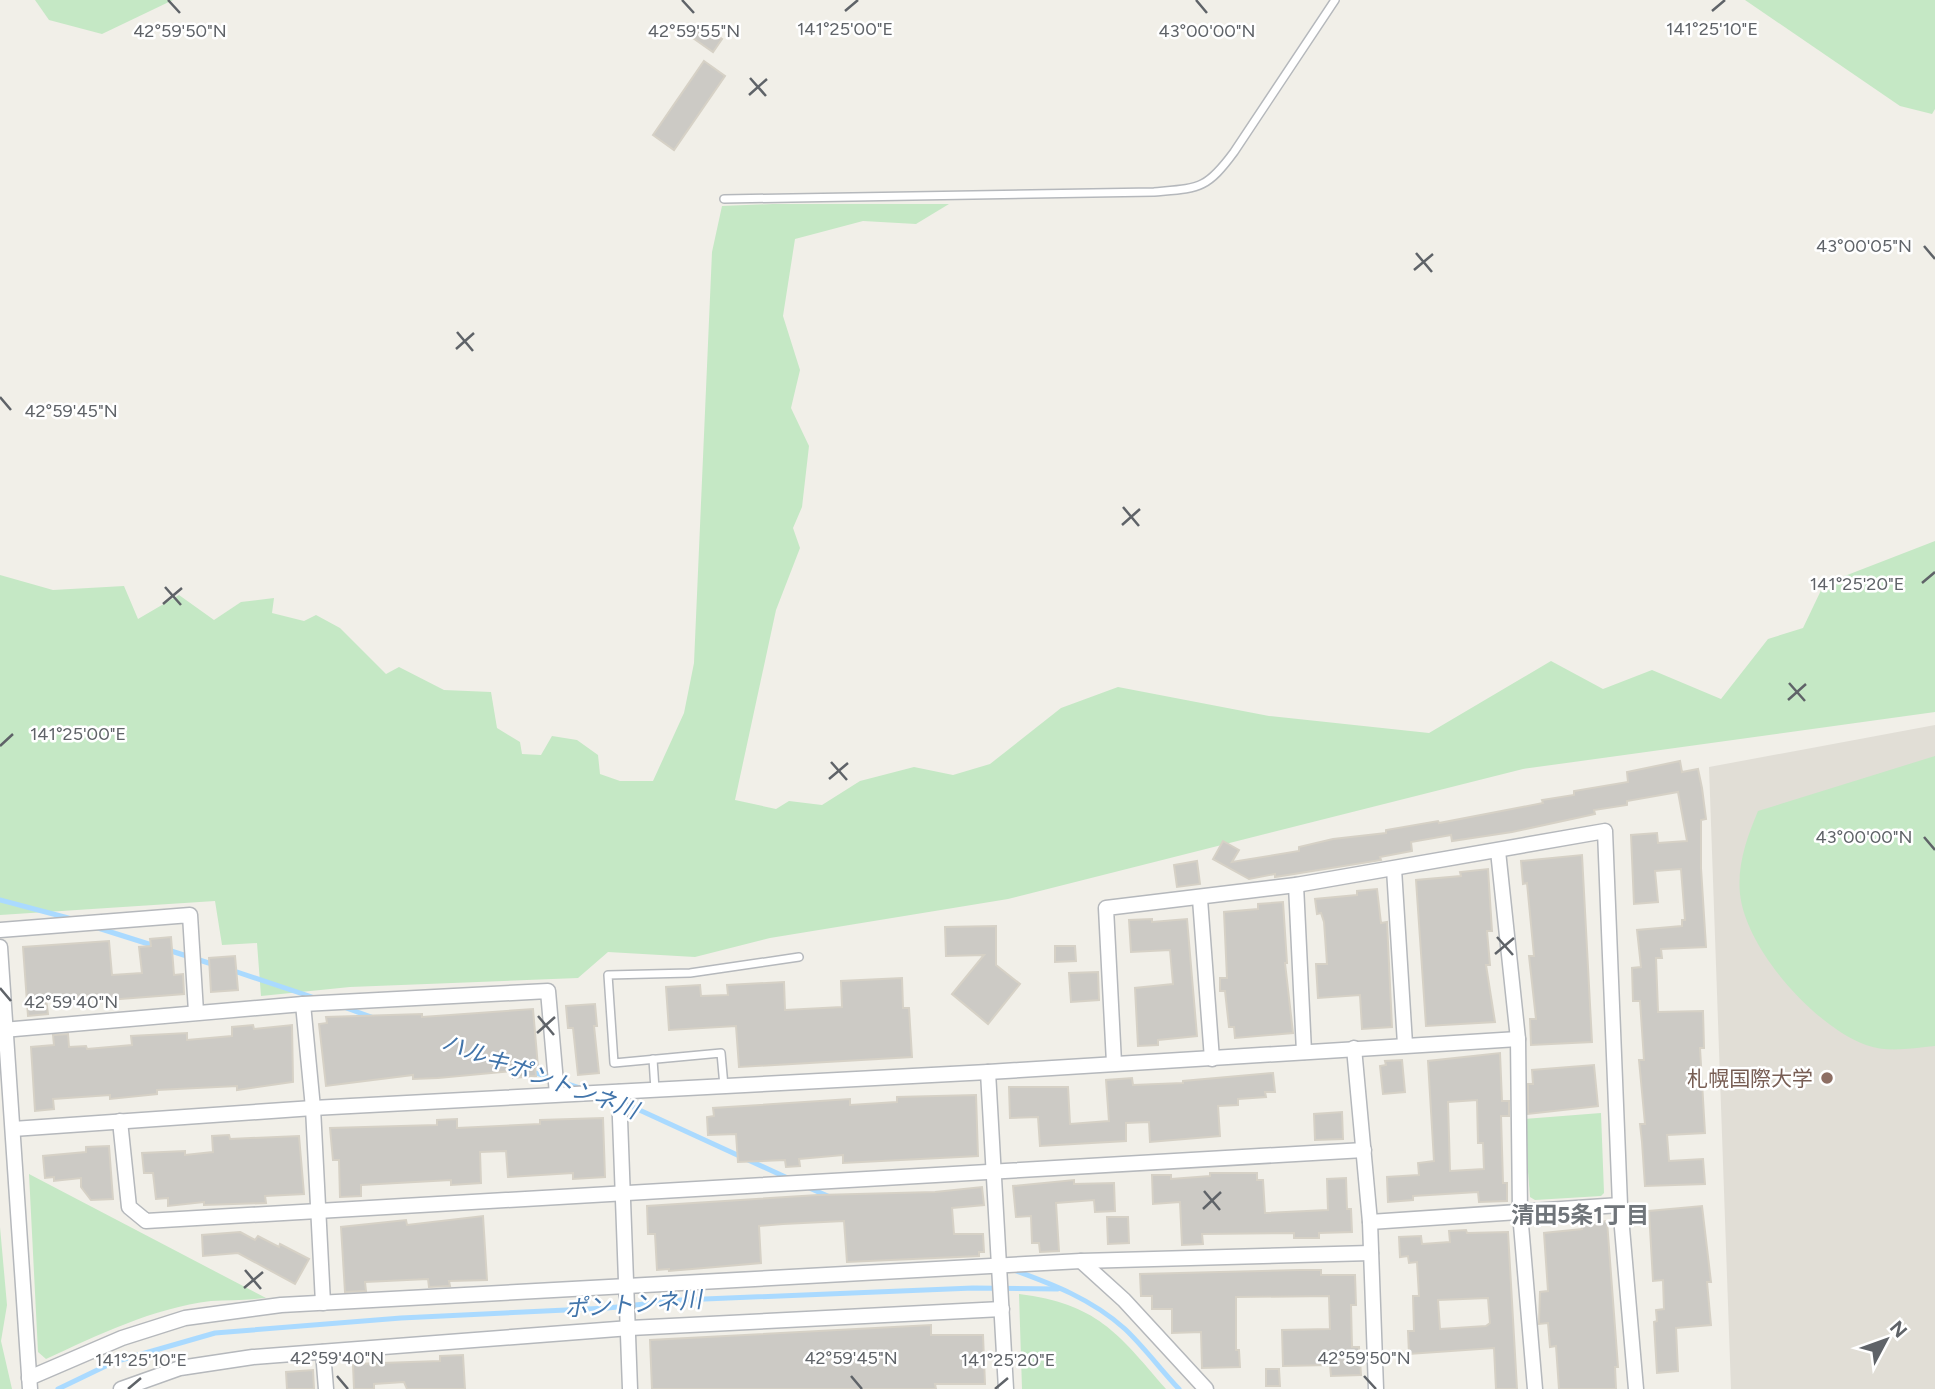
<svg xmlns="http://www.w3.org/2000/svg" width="1935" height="1389" font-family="Figtree,'Noto Sans JP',sans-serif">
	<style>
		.education { fill: #e1ded6 }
		.green { fill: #c5e8c5 }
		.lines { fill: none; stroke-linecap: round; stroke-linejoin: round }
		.stream { stroke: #aadaff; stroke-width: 5 }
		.building { fill: #cccac5; stroke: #d6d1c6; stroke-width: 2; fill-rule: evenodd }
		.service-casing { stroke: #b5b8bc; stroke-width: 10 }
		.minor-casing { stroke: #b5b8bc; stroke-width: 17 }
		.service { stroke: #fff; stroke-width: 7 }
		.minor { stroke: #fff; stroke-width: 14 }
		.ticks { fill: none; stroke: #5f6368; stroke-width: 2.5 }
		.education-dot { fill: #8d6e63; stroke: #fff; stroke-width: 2.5 }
		.labels { text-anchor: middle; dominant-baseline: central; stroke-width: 5; stroke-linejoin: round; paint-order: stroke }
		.education-label { font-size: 21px; fill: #785e54; stroke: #fff; text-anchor: end }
		.water-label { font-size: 23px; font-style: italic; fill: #4174aa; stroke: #fff }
		.neighbourhood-label { font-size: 23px; font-weight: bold; fill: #70757a; stroke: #fff }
		.ticks-label { font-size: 18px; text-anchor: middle; fill: #5f6368; stroke: #fff; stroke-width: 5; stroke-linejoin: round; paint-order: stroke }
	</style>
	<rect width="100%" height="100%" fill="#f1efe8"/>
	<path class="education" d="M1935,725V1389H1731L1709,767Z"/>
	<g class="green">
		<path d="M35,0H173L102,34L49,20Z"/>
		<path d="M1745,0H1935V109L1932,114L1900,106Z"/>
		<path d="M773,204H949L916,224L863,221L795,239L783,316L800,370L791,408L809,446L802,507L793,528L800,548L776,610L735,800L776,809L789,801L822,805L860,781L914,767L953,775L990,764L1061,708L1118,687L1269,716L1429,733L1551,661L1603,689L1652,670L1721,699L1768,639L1803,628L1824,584L1935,541V712L1523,769L1008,899L770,938L695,957L608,952L578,978L350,987L261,996L257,943L222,945L215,901L0,915V575L53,590L124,586L138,619L179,595L214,620L241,602L274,598L272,613L304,621L316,615L340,628L386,674L399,667L444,690L491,692L497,728L520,742L522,754L541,755L552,736L577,740L598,755L600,774L620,781H653L684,713L694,663L712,252L722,206Z"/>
		<path d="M1935,756V1046C1913,1048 1887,1053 1866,1045C1814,1026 1746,949 1740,894C1737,865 1747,837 1758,811Z"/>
		<path d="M1601,1113L1604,1193L1601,1196L1535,1200L1530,1197L1524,1119Z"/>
		<path d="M29,1174L266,1298C248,1300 229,1300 211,1301C153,1308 98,1335 46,1359L38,1352Z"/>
		<path d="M0,1227L7,1305L1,1341L12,1389H0Z"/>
		<path d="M1019,1294C1097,1304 1117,1332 1166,1389H1022Z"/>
	</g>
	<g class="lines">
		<g class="stream">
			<path d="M0,900L72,919"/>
			<path d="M98,928L155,946"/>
			<path d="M168,950L215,965"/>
			<path d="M231,970L318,999"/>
			<path d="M341,1006L374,1018"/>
			<path d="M530,1071L583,1089"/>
			<path d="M622,1102L792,1180"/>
			<path d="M807,1187L830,1197"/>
			<path d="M1011,1269C1052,1284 1092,1299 1125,1329C1144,1347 1161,1370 1179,1389"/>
			<path d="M58,1389L114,1362L215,1333L401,1318L608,1308L681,1300L973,1288L1058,1289"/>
		</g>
	</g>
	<g class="building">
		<path d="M703,25L722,39L713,52L693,38Z"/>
		<path d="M704,61L725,76L674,150L653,135Z"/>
		<path d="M1680,761L1682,772L1698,769L1702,788L1706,819L1701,820V868L1706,947L1661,949L1662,958H1656L1658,1012L1703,1011L1704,1048H1700L1705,1133L1667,1135L1669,1161L1703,1159L1705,1184L1645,1186L1642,1142L1640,1124H1645L1639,1060H1644L1640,1001H1633L1632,968L1641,967L1637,930L1682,926V920H1685L1681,869L1655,871L1658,902L1634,904L1631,835L1657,833L1658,843L1687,841L1678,792L1627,801V805L1594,810L1595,814L1512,832L1452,841L1451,835L1411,842L1412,851L1380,857L1381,860L1275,877V874L1249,879L1213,859L1223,841L1239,850L1232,862L1299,851V847L1333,839L1386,833V830L1438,821L1439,823L1543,803L1542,800L1574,795V791L1628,782L1627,772Z"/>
		<path d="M1582,855L1592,1042L1531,1045L1530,1019H1536L1529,956H1534L1527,883L1523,884L1521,861Z"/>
		<path d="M1197,861L1200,884L1177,887L1174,865Z"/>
		<path d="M1488,869L1492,931H1487L1490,965H1486L1495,1022L1426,1026L1416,880L1461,876L1460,872Z"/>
		<path d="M1377,889L1381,923L1387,922L1392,1027L1362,1029L1360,995L1318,998L1316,964H1327L1324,922L1321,913L1317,914L1315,899L1357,895V891Z"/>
		<path d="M1283,902L1287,963H1285L1293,1033L1235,1038L1234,1027H1229L1225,991H1220V978H1227L1224,912L1258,909V904Z"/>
		<path d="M1152,919V922L1187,919L1197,1036L1158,1040V1045L1138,1046L1135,988L1173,984L1170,950L1131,952L1129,920Z"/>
		<path d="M996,926V965L1020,984L988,1024L952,994L984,955L946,956L945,927Z"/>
		<path d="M171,937L174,975L183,974L184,994L95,1001L94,996L46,999L48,1014L28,1016L23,947L109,941L112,975L142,973L139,947L151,946L150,939Z"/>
		<path d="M1055,946H1075L1076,961L1055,962Z"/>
		<path d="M235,956L238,990L211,992L209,958Z"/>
		<path d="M1098,972L1099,1000L1071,1002L1069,973Z"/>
		<path d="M902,978L903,1008H909L912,1057L739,1067L736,1026L669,1030L666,987L700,985L701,996L728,995L727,985L784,982L785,1010L842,1007L841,981Z"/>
		<path d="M595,1004L597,1026H594L599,1073L578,1075L573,1028H568L566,1006Z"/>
		<path d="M533,1009L538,1067H535L536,1076L513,1078V1071L438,1078L413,1079V1075L326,1086L319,1024L327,1023L326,1017L422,1014V1017Z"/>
		<path d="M253,1025L254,1029L292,1025L293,1082L237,1090V1086L157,1090V1094L110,1099V1095L53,1099L54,1109L35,1111L31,1047L54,1045L53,1035L68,1034L69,1047L86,1046L87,1049L132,1045L131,1036L187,1033V1040L232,1036V1027Z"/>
		<path d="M1500,1053L1502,1101H1509V1116H1501L1503,1183H1507V1201L1479,1202L1478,1192L1413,1196V1200L1388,1202L1387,1177L1419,1175L1418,1163L1434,1161L1428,1061ZM1477,1100L1478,1143H1483L1484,1169L1450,1171L1448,1102Z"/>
		<path d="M1402,1060L1405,1092L1383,1094L1380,1066L1386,1065L1385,1061Z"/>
		<path d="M1594,1065L1598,1106L1528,1114V1084H1533L1532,1070Z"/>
		<path d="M1273,1073L1275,1092H1265L1266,1097L1238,1099V1105L1218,1106L1220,1136L1150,1142L1149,1122L1126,1123V1141L1040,1146L1038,1117L1010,1118L1009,1087H1068L1070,1124L1109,1121L1106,1080L1132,1078L1133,1085L1183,1083V1081Z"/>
		<path d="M976,1095L978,1156L843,1163V1155L799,1159L800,1166L786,1167L785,1160L738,1162L736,1134L708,1135L707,1117L714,1116L713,1108L850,1099V1105L897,1102V1097Z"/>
		<path d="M1342,1112L1343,1139L1315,1140L1314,1114Z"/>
		<path d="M603,1118L605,1177L573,1179V1173L508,1177L506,1151L480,1152L481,1183L451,1185V1180L361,1185V1196L340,1197L339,1160H333L330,1128L437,1125V1120L457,1119V1128L540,1124V1120Z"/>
		<path d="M229,1135L230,1139L299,1136L304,1194L265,1196L266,1203L204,1205V1202L168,1206V1198L156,1199L153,1173H144L142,1153L185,1151V1155L213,1152L212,1136Z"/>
		<path d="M109,1146L113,1199L91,1200L81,1187V1178L54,1181V1177L45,1178L43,1156L86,1152V1147Z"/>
		<path d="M1210,1173H1257V1180H1263L1265,1213L1328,1210L1327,1179L1346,1178L1347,1209H1351L1352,1232L1319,1233V1238H1294V1233L1202,1234L1203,1244L1182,1245L1180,1202L1153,1204L1152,1175H1171V1179L1210,1176Z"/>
		<path d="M1074,1180V1184L1114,1183L1115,1211L1095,1212L1094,1200L1056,1203L1059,1251L1040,1252L1039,1243H1032L1031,1216L1016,1217L1013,1186Z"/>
		<path d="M982,1187L984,1205L952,1208L954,1234H983L984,1252H979V1256L847,1262L844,1221L783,1224L759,1226L761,1263L669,1271V1269L657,1270L655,1234H648L647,1206L818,1195L935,1192Z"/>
		<path d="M1702,1206L1711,1282H1707L1711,1325L1676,1328L1678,1371L1657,1373L1654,1322L1657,1321L1656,1310L1664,1309L1663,1280L1653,1281L1649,1211Z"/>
		<path d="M483,1216L487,1280L449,1281L450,1286L429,1287L428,1279L365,1282L366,1291L345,1292L341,1227L406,1220L407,1225Z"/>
		<path d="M1107,1217H1128L1129,1243L1108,1244Z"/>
		<path d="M1607,1221L1618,1367H1615L1616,1389H1559L1556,1346L1550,1347L1548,1323L1539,1324L1540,1292L1548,1291L1544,1233L1582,1229L1581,1223Z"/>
		<path d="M1466,1230L1467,1233L1508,1232L1517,1389H1496L1494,1348L1409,1354L1408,1331H1414L1413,1296H1419L1417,1262L1409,1263L1408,1256L1400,1257L1399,1237L1421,1236L1422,1244L1450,1242L1449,1231ZM1488,1298L1490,1323L1486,1326L1440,1329L1438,1300Z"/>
		<path d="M240,1232L255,1240L258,1236L279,1247L280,1244L309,1259L295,1284L238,1253L203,1256L202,1235Z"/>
		<path d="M1300,1270H1321V1275H1355L1356,1305H1351L1352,1347H1359L1361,1375L1331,1376L1330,1365L1283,1366L1282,1330L1330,1329L1329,1296L1236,1297V1350H1239L1240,1367L1202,1368L1201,1332L1172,1333V1309H1152V1296H1141L1140,1274Z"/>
		<path d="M931,1325V1335H983L985,1384H935L936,1389H652L650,1340Z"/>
		<path d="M463,1355L465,1389H407L404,1382L374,1384V1389H354L353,1364L440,1361V1356Z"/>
		<path d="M1266,1369H1279L1280,1386H1266Z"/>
		<path d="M313,1370L314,1389H287L286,1372Z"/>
	</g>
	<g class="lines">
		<g class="service-casing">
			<g id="service">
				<path d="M724,199L1154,192C1199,188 1206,190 1234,152L1335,0"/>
				<path d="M653,1059L655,1090"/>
				<path d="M724,1086L721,1053L614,1063L608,975L690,973L799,957"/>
			</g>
		</g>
		<g class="minor-casing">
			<g id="minor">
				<path d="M1498,851L1518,1039L1520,1213L1535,1389"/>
				<path d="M1394,869L1405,1044"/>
				<path d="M1296,885L1304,1052"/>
				<path d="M1200,899L1212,1059"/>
				<path d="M0,930L190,915L196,1012"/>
				<path d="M0,947L30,1389"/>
				<path d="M303,1004L313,1108L323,1303"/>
				<path d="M3,1030L303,1004L548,991L557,1094"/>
				<path d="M1354,1048L1370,1222L1376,1389"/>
				<path d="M1114,1063L1106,908L1296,885L1605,831L1620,1205L1636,1389"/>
				<path d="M988,1072L1006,1389"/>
				<path d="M619,1092L630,1389"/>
				<path d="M120,1121L129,1207L146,1221L1364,1150"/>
				<path d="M13,1129L313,1108L988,1072L1518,1039"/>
				<path d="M1370,1222L1620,1205"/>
				<path d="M1081,1261L1124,1300L1206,1389"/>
				<path d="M323,1352L326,1389"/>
				<path d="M29,1378L122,1338L185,1318L281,1305L1081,1261L1371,1253"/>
				<path d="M121,1389L180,1368L253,1357L630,1328L1002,1309"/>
			</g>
		</g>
		<use href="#service" class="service"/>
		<use href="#minor" class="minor"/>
	</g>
	<path class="ticks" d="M168,0L180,13M682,0L694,13M1196,0L1207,13M845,11L858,0M1712,11L1725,0M750,78L766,96M749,95L767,79M1924,246L1935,259M1416,253L1432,272M1414,270L1433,254M457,332L473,351M456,349L474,333M0,397L11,410M1123,507L1139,526M1122,525L1140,509M1922,583L1935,572M165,587L181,605M163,604L182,588M1789,683L1805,701M1788,700L1806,684M0,746L13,734M831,762L847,780M829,779L848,763M1924,837L1935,850M1497,937L1513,955M1495,954L1514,938M0,988L11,1001M538,1016L554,1035M537,1033L555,1017M1204,1191L1220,1210M1203,1209L1221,1192M245,1270L261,1289M244,1288L263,1272M337,1376L348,1389M851,1376L862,1389M1364,1376L1376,1389M128,1389L141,1378M995,1389L1008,1378"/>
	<circle class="education-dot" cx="1827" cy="1078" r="7"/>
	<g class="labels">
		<g class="education-label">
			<text x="1813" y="1078">札幌国際大学</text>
		</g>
		<g class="water-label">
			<text transform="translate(540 1076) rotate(20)">ハルキポントンネ川</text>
			<text transform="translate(633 1304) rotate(-4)">ポントンネ川</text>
		</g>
		<g class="neighbourhood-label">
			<text x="1580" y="1215">清田5条1丁目</text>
		</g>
	</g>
	<g class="ticks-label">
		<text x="845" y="35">141°25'00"E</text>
		<text x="1712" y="35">141°25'10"E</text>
		<text x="1207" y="37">43°00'00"N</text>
		<text x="180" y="37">42°59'50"N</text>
		<text x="694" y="37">42°59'55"N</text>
		<text x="1864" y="252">43°00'05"N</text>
		<text x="71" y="417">42°59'45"N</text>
		<text x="1857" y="590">141°25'20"E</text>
		<text x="78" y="740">141°25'00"E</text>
		<text x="1864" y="843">43°00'00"N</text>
		<text x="71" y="1008">42°59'40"N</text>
		<text x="337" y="1364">42°59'40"N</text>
		<text x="851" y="1364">42°59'45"N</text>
		<text x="1364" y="1364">42°59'50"N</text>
		<text x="141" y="1366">141°25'10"E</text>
		<text x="1008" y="1366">141°25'20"E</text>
	</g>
	<g transform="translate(1886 1340) rotate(49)" stroke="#ffffff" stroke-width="5" paint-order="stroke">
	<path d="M0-5L12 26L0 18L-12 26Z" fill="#5f6368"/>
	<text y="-10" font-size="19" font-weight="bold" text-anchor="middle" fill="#5f6368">N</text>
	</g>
</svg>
